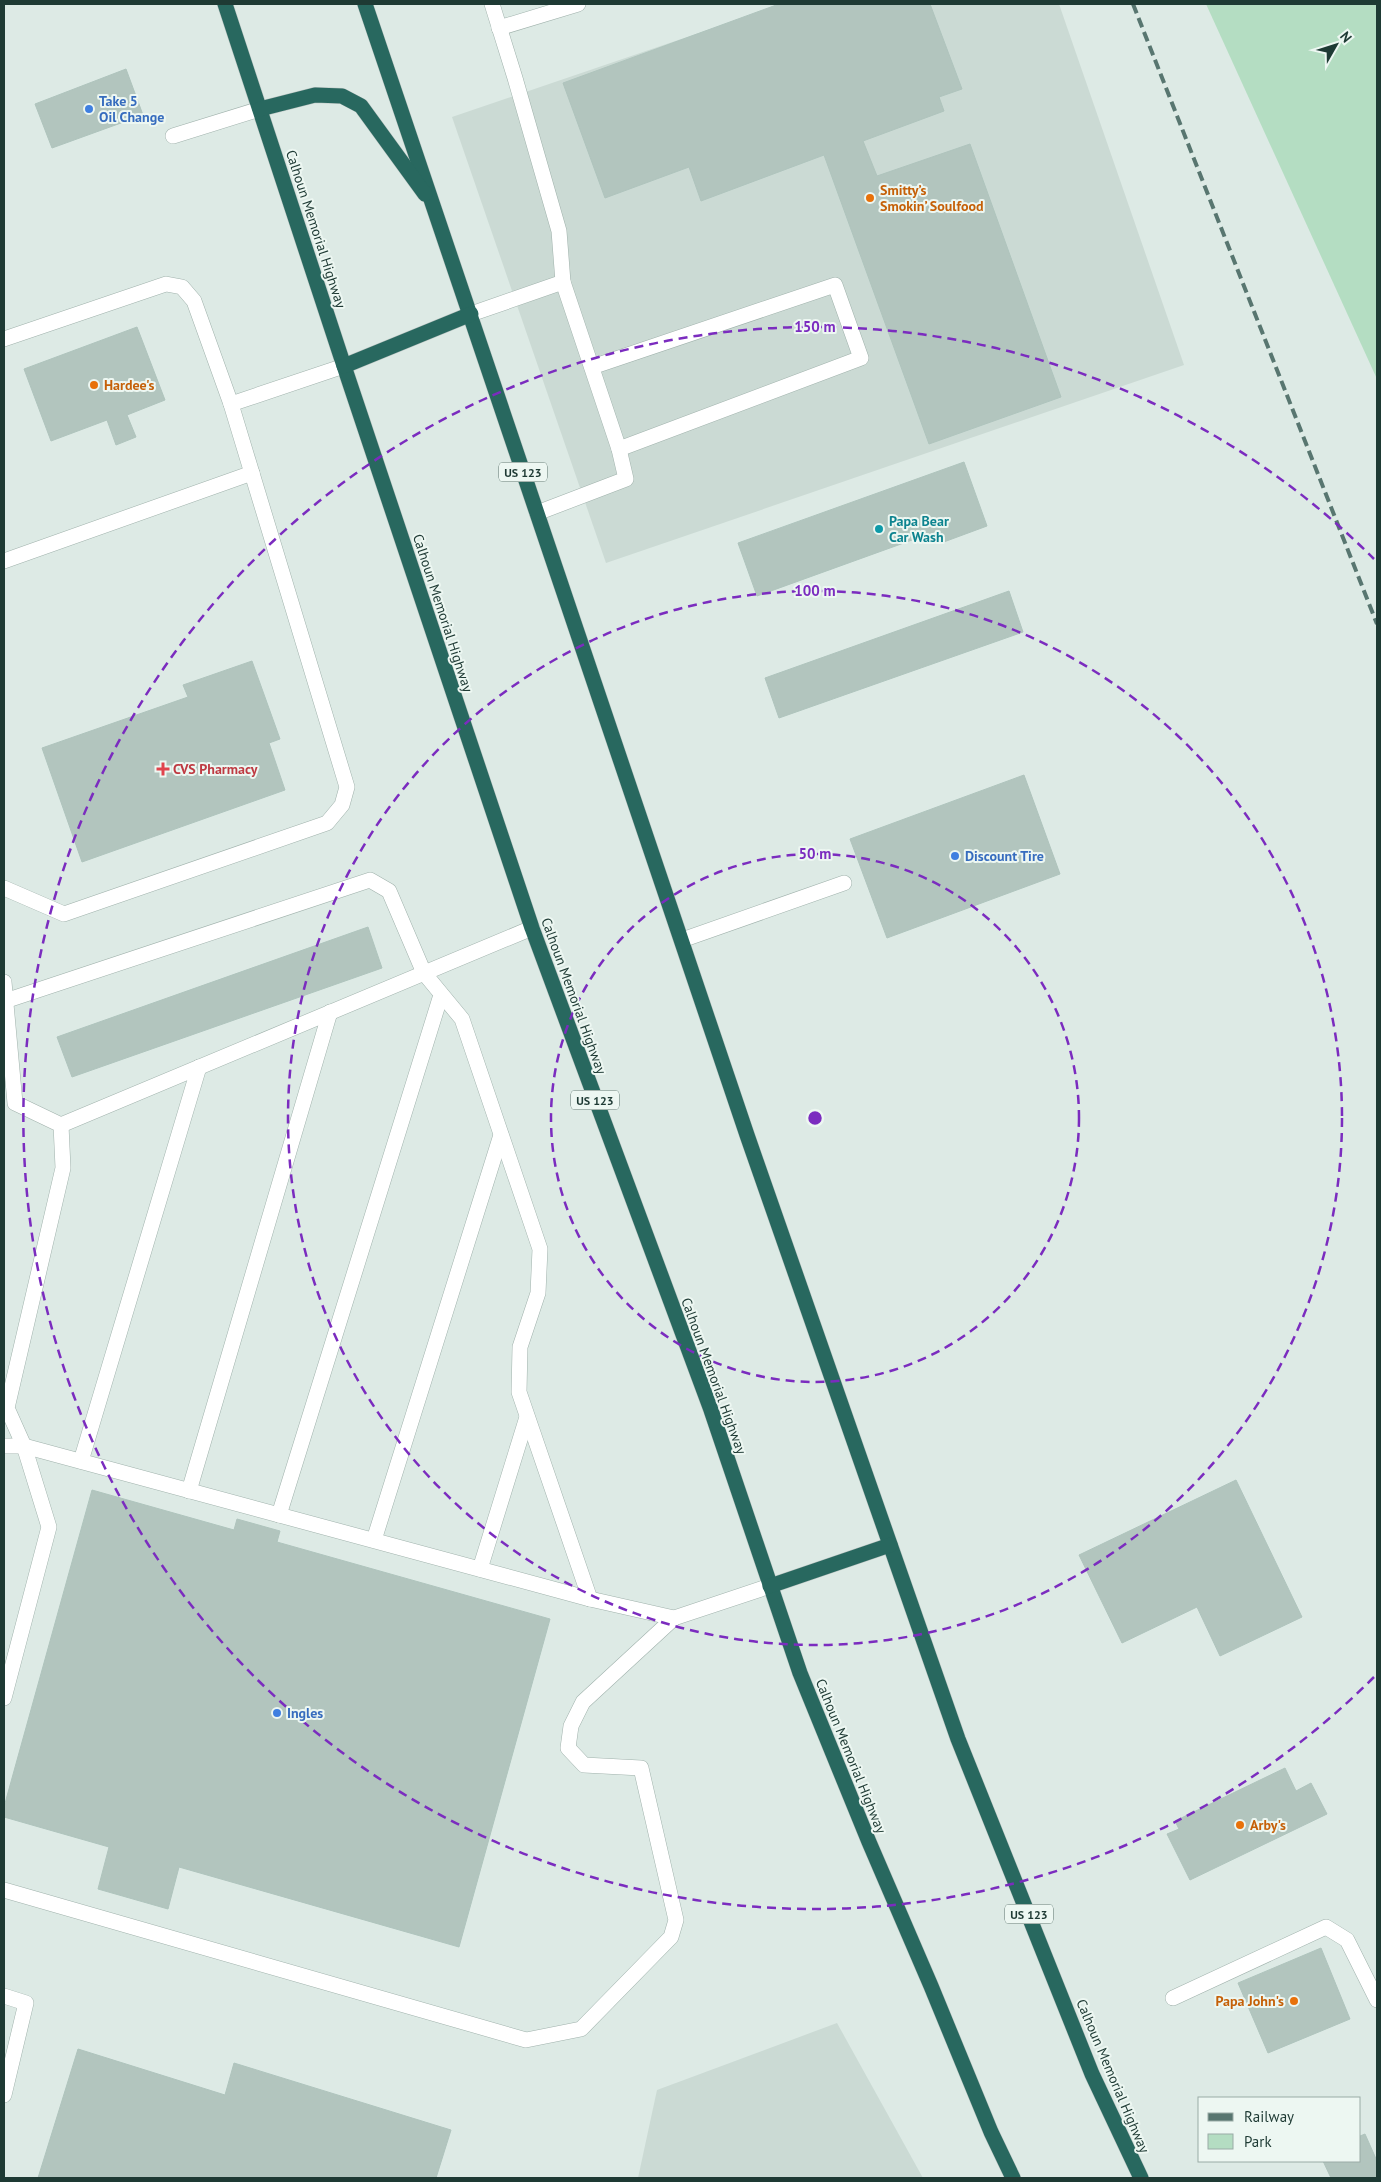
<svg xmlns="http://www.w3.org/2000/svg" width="1381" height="2182" font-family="'PT Sans',sans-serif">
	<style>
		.built { fill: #cbdad4 }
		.green { fill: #b4ddc2 }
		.building { fill: #b2c5be; stroke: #afc4bd }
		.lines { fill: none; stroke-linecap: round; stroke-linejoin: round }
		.lane-casing { stroke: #a0b2ac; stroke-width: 16 }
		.highway-casing { stroke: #bcc4c2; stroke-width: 16 }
		.lane { stroke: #fff; stroke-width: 15 }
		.highway { stroke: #28685f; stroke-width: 15 }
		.rail { stroke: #587670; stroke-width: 4; stroke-dasharray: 10 5; stroke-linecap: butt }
		.ring { fill: none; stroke: #7b2cbf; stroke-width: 2.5; stroke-dasharray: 9 6 }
		.shop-dot { fill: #3f7fe0; stroke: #edf7f2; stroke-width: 2 }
		.food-dot { fill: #e8710a; stroke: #edf7f2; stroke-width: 2 }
		.culture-dot { fill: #0f9aa8; stroke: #edf7f2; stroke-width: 2 }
		.health-dot { fill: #e0444e; stroke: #edf7f2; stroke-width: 2 }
		.labels { text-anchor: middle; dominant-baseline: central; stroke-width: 4; stroke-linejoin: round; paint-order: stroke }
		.shield { fill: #edf7f2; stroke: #5c736d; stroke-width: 1 }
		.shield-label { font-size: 12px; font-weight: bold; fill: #1e3a34 }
		.shop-label { font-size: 14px; font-weight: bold; fill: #366cbe; stroke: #edf7f2; text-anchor: start }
		.food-label { font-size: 14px; font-weight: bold; fill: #c56008; stroke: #edf7f2; text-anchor: start }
		.street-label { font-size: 14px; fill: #1e3a34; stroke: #edf7f2 }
		.culture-label { font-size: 14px; font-weight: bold; fill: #0d838f; stroke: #edf7f2; text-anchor: start }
		.health-label { font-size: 14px; font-weight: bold; fill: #be3a42; stroke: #edf7f2; text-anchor: start }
		.centre { fill: #7b2cbf; stroke: #edf7f2; stroke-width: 2.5 }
		.ring-label { font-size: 15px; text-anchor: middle; font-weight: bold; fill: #7b2cbf; stroke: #edf7f2; stroke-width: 4; stroke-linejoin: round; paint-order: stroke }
	</style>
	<rect width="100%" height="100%" fill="#ddeae5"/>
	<g class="built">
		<path d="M784,4H1059L1184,365L606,563L452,117Z"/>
		<path d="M837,2023L923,2178H638L657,2090Z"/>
	</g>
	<path class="green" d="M1206,4H1377V379Z"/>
	<g class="building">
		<path d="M779,4H930L962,89L939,97L944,111L863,141L877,176L970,144L1061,397L929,444L824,155L701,201L689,167L605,198L563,83Z"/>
		<path d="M126,69L143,115L52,148L35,104Z"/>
		<path d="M137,327L165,400L127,415L136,437L116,445L107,420L51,441L24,369Z"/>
		<path d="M964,462L987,526L941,543L937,531L757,596L738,543Z"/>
		<path d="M1009,591L1023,632L779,718L765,678Z"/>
		<path d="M252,661L280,739L269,743L285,790L82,862L42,748L188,697L183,685Z"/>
		<path d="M1024,775L1060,874L887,938L850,839Z"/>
		<path d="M368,927L382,968L72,1077L57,1037Z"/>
		<path d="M1236,1480L1302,1617L1220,1656L1197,1607L1122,1643L1079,1555Z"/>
		<path d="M92,1490L234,1530L237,1519L280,1531L277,1542L550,1619L459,1947L179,1867L168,1909L98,1889L109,1847L4,1817V1807Z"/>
		<path d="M1285,1768L1296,1791L1311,1783L1327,1814L1190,1880L1167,1834L1179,1829L1175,1821Z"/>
		<path d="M1321,1948L1350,2019L1268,2053L1238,1983Z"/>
		<path d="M78,2049L225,2095L234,2063L451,2130L436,2178H38Z"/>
		<path d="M1365,2134L1377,2161V2178H1331L1323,2161H1360V2136Z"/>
	</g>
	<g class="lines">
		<g class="lane-casing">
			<g id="lane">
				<path d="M499,28L578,4"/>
				<path d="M173,136L260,109"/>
				<path d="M471,314L563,282L559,231L515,78L492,4"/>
				<path d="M4,339L166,284L182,287L194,301L231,404L347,787L342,805L327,823L64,914L4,888"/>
				<path d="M592,367L835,285L861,358L619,449"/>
				<path d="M231,404L344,366"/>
				<path d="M537,513L626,479L619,449L563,282"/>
				<path d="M4,561L252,473"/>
				<path d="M682,940L844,883"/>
				<path d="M4,982L15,1103L61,1125L63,1168L7,1408L24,1446L49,1527L4,1698"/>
				<path d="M5,1001L370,880L389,891L424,973L462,1019L540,1249L538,1293L520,1347L519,1392L590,1599L674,1618"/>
				<path d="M61,1125L532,928"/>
				<path d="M4,1446H24L590,1599"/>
				<path d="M81,1461L199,1067"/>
				<path d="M189,1491L330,1012"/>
				<path d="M279,1515L441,995"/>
				<path d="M374,1540L501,1135"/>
				<path d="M480,1569L527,1417"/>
				<path d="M4,1890L526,2040L581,2029L671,1937L676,1920L641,1768L584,1765L568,1748L571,1726L583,1702L674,1618L770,1586"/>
				<path d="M4,1996L26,2003L4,2095"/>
				<path d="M1173,1998L1326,1927L1347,1940L1377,2000"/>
			</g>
		</g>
		<g class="highway-casing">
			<g id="highway">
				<path d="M225,4L344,366L532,928L711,1410L800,1673L869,1842L931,1986L991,2132L1013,2178"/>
				<path d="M365,4L747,1135L958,1739L1092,2074L1141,2178"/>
				<path d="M260,109L315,95L342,96L361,106L425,194"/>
				<path d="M344,366L471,314"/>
				<path d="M770,1586L890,1545"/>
			</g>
		</g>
		<use href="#lane" class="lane"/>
		<use href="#highway" class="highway"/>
		<path class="rail" d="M1133,4L1377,624"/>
	</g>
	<g class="ring">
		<circle cx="815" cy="1118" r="264"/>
		<circle cx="815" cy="1118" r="527"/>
		<path d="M1374 1677A791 791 0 1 1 1374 559"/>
	</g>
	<g class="shop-dot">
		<circle cx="89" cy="109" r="5"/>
		<circle cx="955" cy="856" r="5"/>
		<circle cx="277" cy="1713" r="5"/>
	</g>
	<g class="food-dot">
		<circle cx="870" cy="198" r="5"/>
		<circle cx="94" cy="385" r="5"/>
		<circle cx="1240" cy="1825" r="5"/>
		<circle cx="1294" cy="2001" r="5"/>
	</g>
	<circle class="culture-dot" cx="879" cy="529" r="5"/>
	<path class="health-dot" d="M160.5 761.5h5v5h5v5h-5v5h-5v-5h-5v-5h5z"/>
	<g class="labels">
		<g class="shield">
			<rect x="499" y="462.5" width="48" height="19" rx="4"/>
			<rect x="571" y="1090.5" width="48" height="19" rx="4"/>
			<rect x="1005" y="1904.5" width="48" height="19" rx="4"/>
		</g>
		<g class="shield-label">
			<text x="523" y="472">US 123</text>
			<text x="595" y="1100">US 123</text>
			<text x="1029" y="1914">US 123</text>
		</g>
		<g class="shop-label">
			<text x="99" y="101">Take 5<tspan x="99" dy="16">Oil Change</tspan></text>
			<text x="965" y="856">Discount Tire</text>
			<text x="287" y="1713">Ingles</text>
		</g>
		<g class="food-label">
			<text x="880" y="190">Smitty’s<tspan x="880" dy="16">Smokin’ Soulfood</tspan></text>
			<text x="104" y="385">Hardee's</text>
			<text x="1250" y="1825">Arby's</text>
			<text x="1284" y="2001" text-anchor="end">Papa John's</text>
		</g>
		<g class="street-label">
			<text transform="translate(316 229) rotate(72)">Calhoun Memorial Highway</text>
			<text transform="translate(443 613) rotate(72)">Calhoun Memorial Highway</text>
			<text transform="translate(574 996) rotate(70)">Calhoun Memorial Highway</text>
			<text transform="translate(714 1376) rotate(70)">Calhoun Memorial Highway</text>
			<text transform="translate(851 1756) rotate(68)">Calhoun Memorial Highway</text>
			<text transform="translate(1113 2076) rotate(67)">Calhoun Memorial Highway</text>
		</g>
		<g class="culture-label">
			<text x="889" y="521">Papa Bear<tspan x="889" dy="16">Car Wash</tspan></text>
		</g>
		<g class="health-label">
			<text x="173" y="769">CVS Pharmacy</text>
		</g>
	</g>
	<circle cx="815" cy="1118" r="8" class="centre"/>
	<g class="ring-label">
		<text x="815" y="332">150 m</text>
		<text x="815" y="596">100 m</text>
		<text x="815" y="859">50 m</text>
	</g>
	<rect width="1381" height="2182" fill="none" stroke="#1e3a34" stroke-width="10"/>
	<rect x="1198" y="2097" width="162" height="65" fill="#edf7f2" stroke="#9aaba6"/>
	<rect x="1208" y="2113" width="25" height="8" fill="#587670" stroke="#9aaba6"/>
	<text x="1244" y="2122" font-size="15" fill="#1e3a34">Railway</text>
	<rect x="1208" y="2134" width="25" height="15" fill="#b4ddc2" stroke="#9aaba6"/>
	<text x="1244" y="2147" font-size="15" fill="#1e3a34">Park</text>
	<g transform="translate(1336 45) rotate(51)" stroke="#edf7f2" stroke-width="4" paint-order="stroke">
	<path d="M0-4L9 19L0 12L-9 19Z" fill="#1e3a34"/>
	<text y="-8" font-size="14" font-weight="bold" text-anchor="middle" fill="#1e3a34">N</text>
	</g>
</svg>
